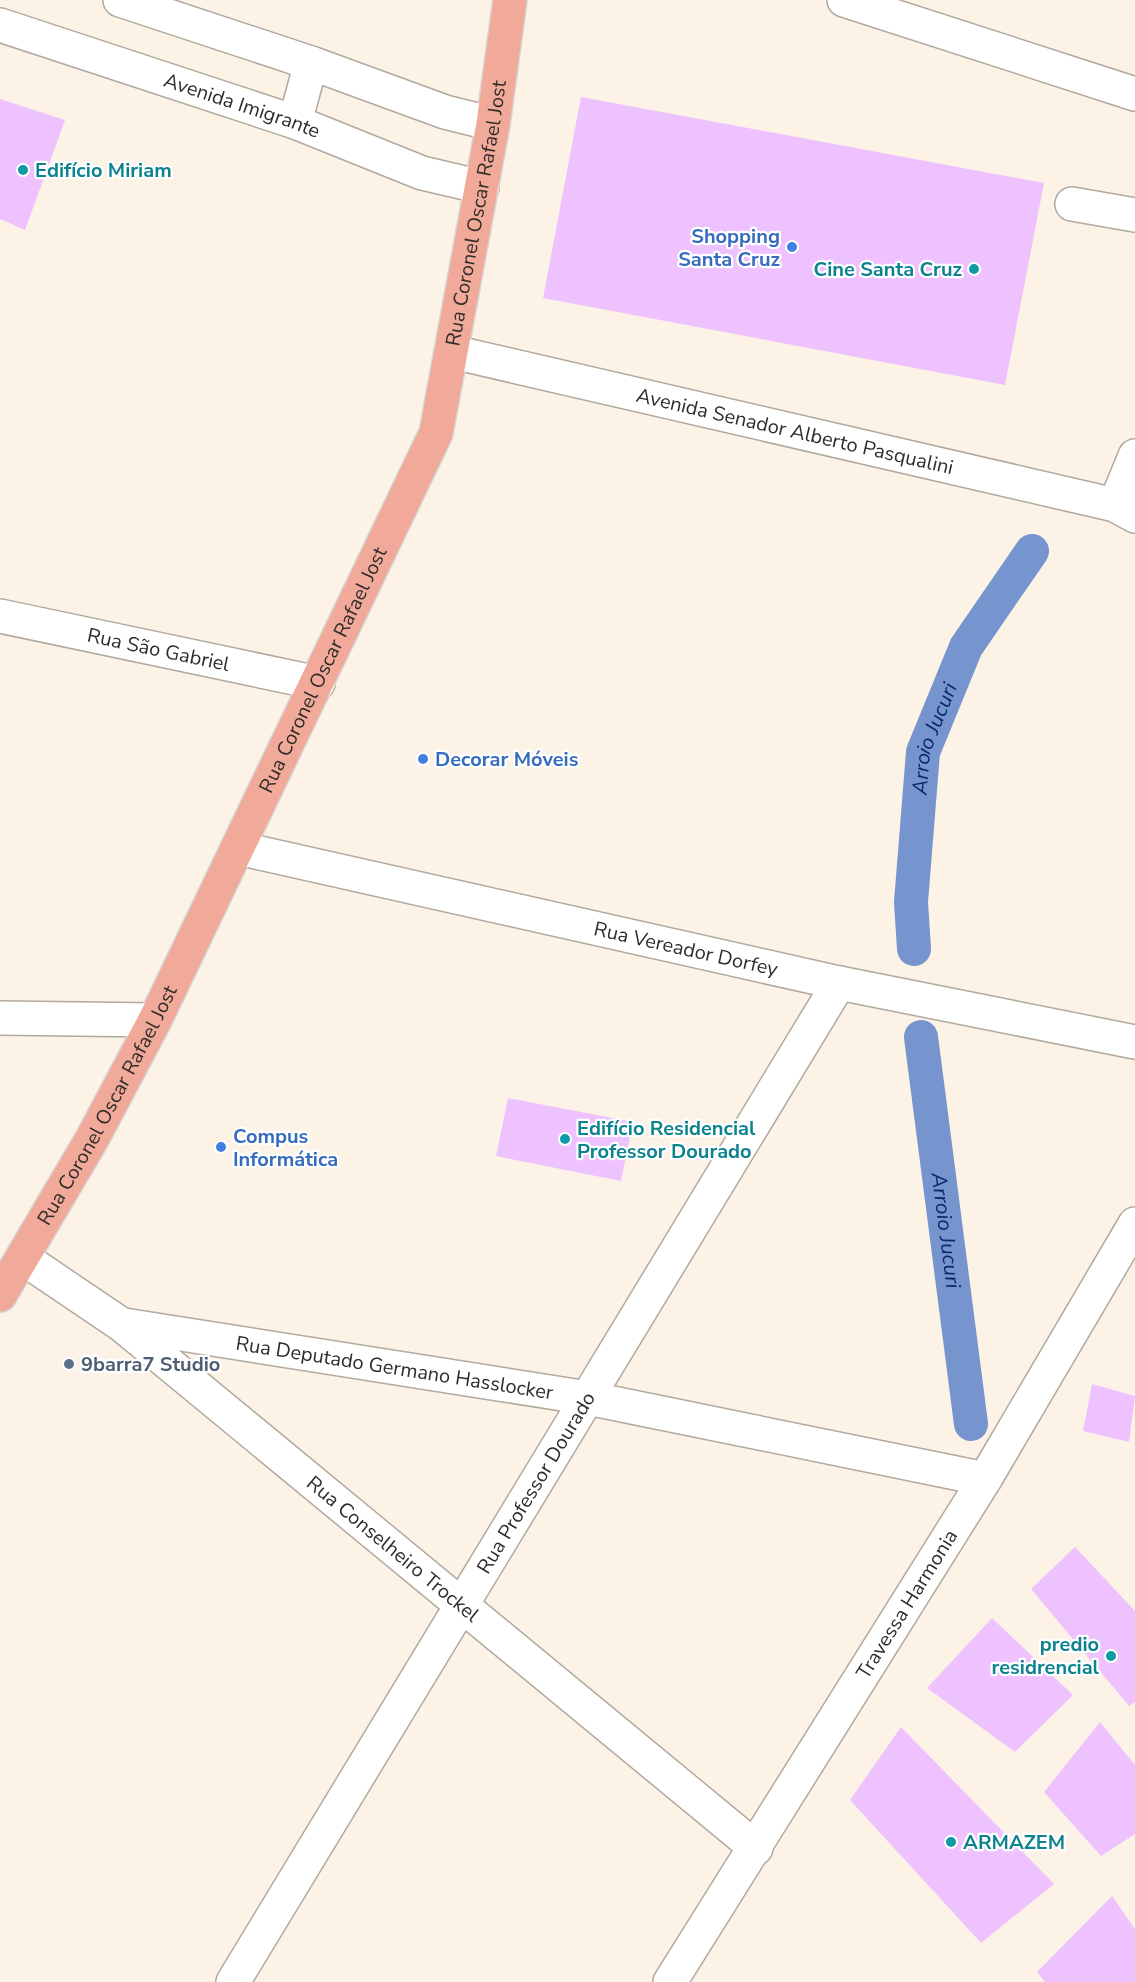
<svg xmlns="http://www.w3.org/2000/svg" width="1135" height="1982" font-family="'Nunito Sans',sans-serif">
	<style>
		.lines { fill: none; stroke-linecap: round; stroke-linejoin: round }
		.canal { stroke: #7695cf; stroke-width: 34 }
		.building { fill: #edc2fe }
		.minor-casing { stroke: #b2a99e; stroke-width: 36 }
		.major-casing { stroke: #d6d5d4; stroke-width: 36 }
		.minor { stroke: #fff; stroke-width: 33 }
		.major { stroke: #f1a99a; stroke-width: 33 }
		.culture-dot { fill: #0f9aa8; stroke: #fff; stroke-width: 2 }
		.shop-dot { fill: #3f7fe0; stroke: #fff; stroke-width: 2 }
		.service-dot { fill: #5c6f8a; stroke: #fff; stroke-width: 2 }
		.labels { text-anchor: middle; dominant-baseline: central; stroke-width: 4.5; stroke-linejoin: round; paint-order: stroke }
		.street-label { font-size: 20px; fill: #302d28; stroke: #fff }
		.culture-label { font-size: 20px; font-weight: bold; fill: #0d838f; stroke: #fff; text-anchor: start }
		.shop-label { font-size: 20px; font-weight: bold; fill: #366cbe; stroke: #fff; text-anchor: start }
		.service-label { font-size: 20px; font-weight: bold; fill: #4e5e75; stroke: #fff; text-anchor: start }
		.water-label { font-size: 21px; font-style: italic; fill: #0b2a6e; stroke: #fff }
	</style>
	<rect width="100%" height="100%" fill="#fcf3e6"/>
	<g class="lines">
		<g class="canal">
			<path id="s1" d="M914,949L911,902L923,752L966,647L1032,551"/>
			<path id="s2" d="M921,1037L971,1424"/>
		</g>
	</g>
	<g class="building">
		<path d="M581,97L1044,183L1005,385L543,298Z"/>
		<path d="M0,99L65,120L25,230L0,219Z"/>
		<path d="M508,1098L633,1122L621,1181L496,1156Z"/>
		<path d="M1092,1384L1135,1396L1129,1442L1083,1431Z"/>
		<path d="M1075,1547L1135,1611V1702L1129,1706L1031,1589Z"/>
		<path d="M992,1618L1073,1695L1015,1752L927,1688Z"/>
		<path d="M1100,1722L1135,1765V1834L1101,1856L1044,1792Z"/>
		<path d="M901,1727L1054,1884L981,1943L850,1800Z"/>
		<path d="M1112,1896L1135,1929V1982H1045L1037,1972Z"/>
	</g>
	<g class="lines">
		<g class="minor-casing">
			<g id="minor">
				<path d="M120,0L311,63L445,112L493,124"/>
				<path d="M844,0L1135,94"/>
				<path id="s3" d="M0,25L295,122L422,173L482,187"/>
				<path d="M295,122L311,63"/>
				<path d="M1072,204L1135,215"/>
				<path id="s4" d="M453,352L1115,505L1135,516"/>
				<path d="M1115,505L1135,456"/>
				<path id="s5" d="M0,616L318,683"/>
				<path id="s6" d="M238,848L839,983L1135,1042"/>
				<path d="M0,1018L155,1020"/>
				<path id="s7" d="M23,1258L122,1325L756,1848"/>
				<path id="s8" d="M124,1325L588,1398L985,1479"/>
				<path id="s9" d="M233,1982L839,983"/>
				<path id="s10" d="M670,1982L985,1479L1135,1224"/>
			</g>
		</g>
		<g class="major-casing">
			<g id="major">
				<path id="s11" d="M0,1295L92,1139L155,1020L436,433L493,124L510,0"/>
			</g>
		</g>
		<use href="#minor" class="minor"/>
		<use href="#major" class="major"/>
	</g>
	<g class="culture-dot">
		<circle cx="23" cy="170" r="6"/>
		<circle cx="974" cy="269" r="6"/>
		<circle cx="565" cy="1139" r="6"/>
		<circle cx="1111" cy="1656" r="6"/>
		<circle cx="951" cy="1842" r="6"/>
	</g>
	<g class="shop-dot">
		<circle cx="792" cy="247" r="6"/>
		<circle cx="423" cy="759" r="6"/>
		<circle cx="221" cy="1147" r="6"/>
	</g>
	<circle class="service-dot" cx="69" cy="1364" r="6"/>
	<g class="labels">
		<g class="street-label">
			<text stroke="none"><textPath href="#s3" startOffset="255">Avenida Imigrante</textPath></text>
			<text stroke="none"><textPath href="#s11" startOffset="1190">Rua Coronel Oscar Rafael Jost</textPath></text>
			<text stroke="none"><textPath href="#s4" startOffset="351">Avenida Senador Alberto Pasqualini</textPath></text>
			<text stroke="none"><textPath href="#s5" startOffset="162">Rua São Gabriel</textPath></text>
			<text stroke="none"><textPath href="#s11" startOffset="704">Rua Coronel Oscar Rafael Jost</textPath></text>
			<text stroke="none"><textPath href="#s6" startOffset="459">Rua Vereador Dorfey</textPath></text>
			<text stroke="none"><textPath href="#s11" startOffset="218">Rua Coronel Oscar Rafael Jost</textPath></text>
			<text stroke="none"><textPath href="#s8" startOffset="274">Rua Deputado Germano Hasslocker</textPath></text>
			<text stroke="none"><textPath href="#s9" startOffset="584">Rua Professor Dourado</textPath></text>
			<text stroke="none"><textPath href="#s7" startOffset="471">Rua Conselheiro Trockel</textPath></text>
			<text stroke="none"><textPath href="#s10" startOffset="446">Travessa Harmonia</textPath></text>
		</g>
		<g class="culture-label">
			<text x="35" y="170">Edifício Miriam</text>
			<text x="962" y="269" text-anchor="end">Cine Santa Cruz</text>
			<text x="577" y="1128">Edifício Residencial<tspan x="577" dy="23">Professor Dourado</tspan></text>
			<text x="1099" y="1644" text-anchor="end">predio<tspan x="1099" dy="23">residrencial</tspan></text>
			<text x="963" y="1842">ARMAZEM</text>
		</g>
		<g class="shop-label">
			<text x="780" y="236" text-anchor="end">Shopping<tspan x="780" dy="23">Santa Cruz</tspan></text>
			<text x="435" y="759">Decorar Móveis</text>
			<text x="233" y="1136">Compus<tspan x="233" dy="23">Informática</tspan></text>
		</g>
		<g class="service-label">
			<text x="81" y="1364">9barra7 Studio</text>
		</g>
		<g class="water-label">
			<text stroke="none"><textPath href="#s1" startOffset="213">Arroio Jucuri</textPath></text>
			<text stroke="none"><textPath href="#s2" startOffset="195">Arroio Jucuri</textPath></text>
		</g>
	</g>
</svg>
